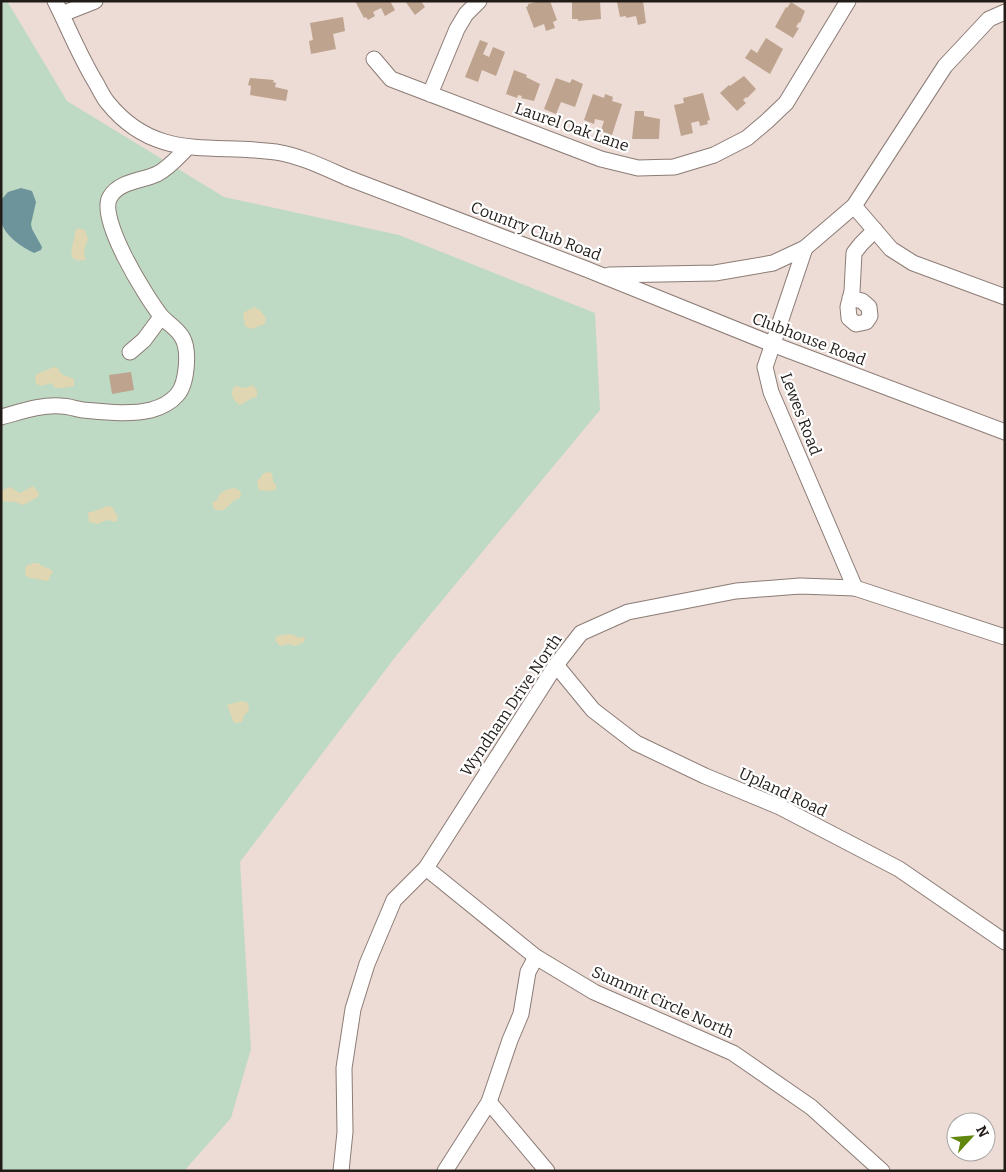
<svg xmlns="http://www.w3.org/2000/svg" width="1006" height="1172" font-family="Bitter,serif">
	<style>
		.green { fill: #bedac4 }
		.sand { fill: #e0d6b1 }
		.water { fill: #6d949a }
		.building { fill: #bea38e }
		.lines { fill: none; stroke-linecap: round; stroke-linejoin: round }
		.minor-casing { stroke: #8c7c76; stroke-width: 17 }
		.minor { stroke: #fff; stroke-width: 15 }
		.labels { text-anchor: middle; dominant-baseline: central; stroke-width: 4.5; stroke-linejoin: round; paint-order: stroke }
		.street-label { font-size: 16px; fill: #221c19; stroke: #fff }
	</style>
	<rect width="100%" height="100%" fill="#eddbd5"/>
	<path class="green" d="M1,1H7L67,101L224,197L399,235L595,313L600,410L396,656L240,862L251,1049L231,1118L184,1171H1Z"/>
	<g class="sand">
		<path d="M78,228L85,230L88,239L84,250L85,260C79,261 76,261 72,257C70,247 75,241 75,231Z"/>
		<path d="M254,307L260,310L266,318L265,324L251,329L245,326L243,313Z"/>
		<path d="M54,367L58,368L61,374L74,379V386C69,387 60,389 55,388L51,383L42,386L36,384L35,377L37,374Z"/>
		<path d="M252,385L257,390V397L252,398L240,405C233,401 229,393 235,386L246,388Z"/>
		<path d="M267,472L272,473L273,481L276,485V489L272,491L259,490L257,482L263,474Z"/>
		<path d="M33,486L39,493L38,497L23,505L15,502L1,501V491L10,487L20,493Z"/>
		<path d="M235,488L240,491L241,496L240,498C228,500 228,515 214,509L212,503L217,500C219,492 226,489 235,488Z"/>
		<path d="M108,506L112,507L118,517L116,522L107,520L97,524L89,522L88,512C96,512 100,508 108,506Z"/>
		<path d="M33,563H38C43,568 48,567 53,571L48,581L30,578L25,575L26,566Z"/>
		<path d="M291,634L300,638L304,637L305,639L304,642L295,646L289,644L280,646L275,640L277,636Z"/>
		<path d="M241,701L248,703L249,707L248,712L244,715L242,722L234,723L227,705Z"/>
	</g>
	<path class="water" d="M21,188L32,191L36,202L31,224L32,229L42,247L41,250L34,253C22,247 3,235 1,220C1,214 1,207 1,200L8,192Z"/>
	<g class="building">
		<path d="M355,1H390L395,10L385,16L381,8L373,12L375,16L368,20L366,17L364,18Z"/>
		<path d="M405,1H421L425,7L415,15Z"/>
		<path d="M541,1H550L557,20L553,22L555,28L546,31L544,24L534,28L526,7L528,6V4Z"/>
		<path d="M577,1H600L601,19L578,21V19H572V2Z"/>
		<path d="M643,1L646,23L638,25L636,16L626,18V16L620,17L617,2Z"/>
		<path d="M791,2L805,11L800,23L799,22L796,27L799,28L793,38L775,27L786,7L787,8Z"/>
		<path d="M343,17L345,31L333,34L336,49L311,54L309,41L313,40L310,23Z"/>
		<path d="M766,38L783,49L770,74L745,58L751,49L757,53Z"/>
		<path d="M480,40L488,43L483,54L489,57L493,47L505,52L496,76L482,70L478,82L465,77Z"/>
		<path d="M514,70L527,75L526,77L540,84L534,101L521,98L522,96L518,95L517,98L506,94Z"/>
		<path d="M744,76L756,89L747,98L746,97L743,100L746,103L737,111L720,93L729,85L730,86Z"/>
		<path d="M250,78L274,80L273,82L276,83L275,87L288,90L286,101L250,95L251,86L248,85Z"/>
		<path d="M556,78L570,83L572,79L583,84L575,107L561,102L556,114L544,109Z"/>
		<path d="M703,93L710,120L707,121L708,124L700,126L699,121L691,123L693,133L681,136L674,105L684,103L683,98Z"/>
		<path d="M593,94L604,98L605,94L613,97L612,101L622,104L612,135L601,131L604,121L595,119L594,124L584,120Z"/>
		<path d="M635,111H644V116L660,119L659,139H632Z"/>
		<path d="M131,372L134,390L112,394L109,375Z"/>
	</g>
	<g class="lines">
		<g class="minor-casing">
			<g id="minor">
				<path d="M55,1C69,29 80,57 96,83C100,90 103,97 108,103C156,162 211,143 276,152C301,156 325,168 348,178L586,269L772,344L1005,432"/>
				<path d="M62,14L95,1"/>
				<path d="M374,59L391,79L601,159L638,168L674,167L714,155L747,138L766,122L786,103L848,1"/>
				<path d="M430,94L457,29L466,14L479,1"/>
				<path d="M854,206L891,249L913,263L1005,297"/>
				<path d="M805,248L765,367L771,392L855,588"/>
				<path d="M609,275L715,273L773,263L805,248L854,206L945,66L989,19L1005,12"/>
				<path d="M850,298L862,301L869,307L870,316L866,322L856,324L849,318L848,307L852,291L854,253L861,244L875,230"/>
				<path d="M130,352L144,340L161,317"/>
				<path d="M1,417C20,412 42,404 61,406C68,406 76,409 83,410C105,412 130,415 151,410C162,407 170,403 177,395C187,384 190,350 182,337C177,328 167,323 161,316C146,297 97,218 110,197C119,181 142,181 157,174C169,168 178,157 188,147"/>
				<path d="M556,665L593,710L636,743L705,776L780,807L899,869L1005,942"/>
				<path d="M426,868L536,957L594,992L733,1053L811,1107L882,1171"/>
				<path d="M489,1102L547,1171"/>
				<path d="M341,1171L345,1132L344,1068L353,1009L367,964L394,900L426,868L556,665L581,633L628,612L736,591L800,586L855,588L1005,637"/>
				<path d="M445,1171L489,1102L510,1040L521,1014L528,972L536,957"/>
			</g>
		</g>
		<use href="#minor" class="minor"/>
	</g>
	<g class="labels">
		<g class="street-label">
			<text transform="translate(572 127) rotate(19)">Laurel Oak Lane</text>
			<text transform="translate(536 231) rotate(21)">Country Club Road</text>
			<text transform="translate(809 339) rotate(21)">Clubhouse Road</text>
			<text transform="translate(801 414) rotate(69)">Lewes Road</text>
			<text transform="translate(511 705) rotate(-56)">Wyndham Drive North</text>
			<text transform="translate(783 792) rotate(25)">Upland Road</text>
			<text transform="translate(663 1002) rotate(24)">Summit Circle North</text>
		</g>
	</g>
	<rect width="1006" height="1172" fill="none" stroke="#221c19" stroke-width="5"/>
	<g transform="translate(971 1137) rotate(64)"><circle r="24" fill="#ffffff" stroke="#a7a4a3"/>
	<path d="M0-4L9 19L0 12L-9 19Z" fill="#61870e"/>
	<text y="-8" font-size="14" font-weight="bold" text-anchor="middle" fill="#221c19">N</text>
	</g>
</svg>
